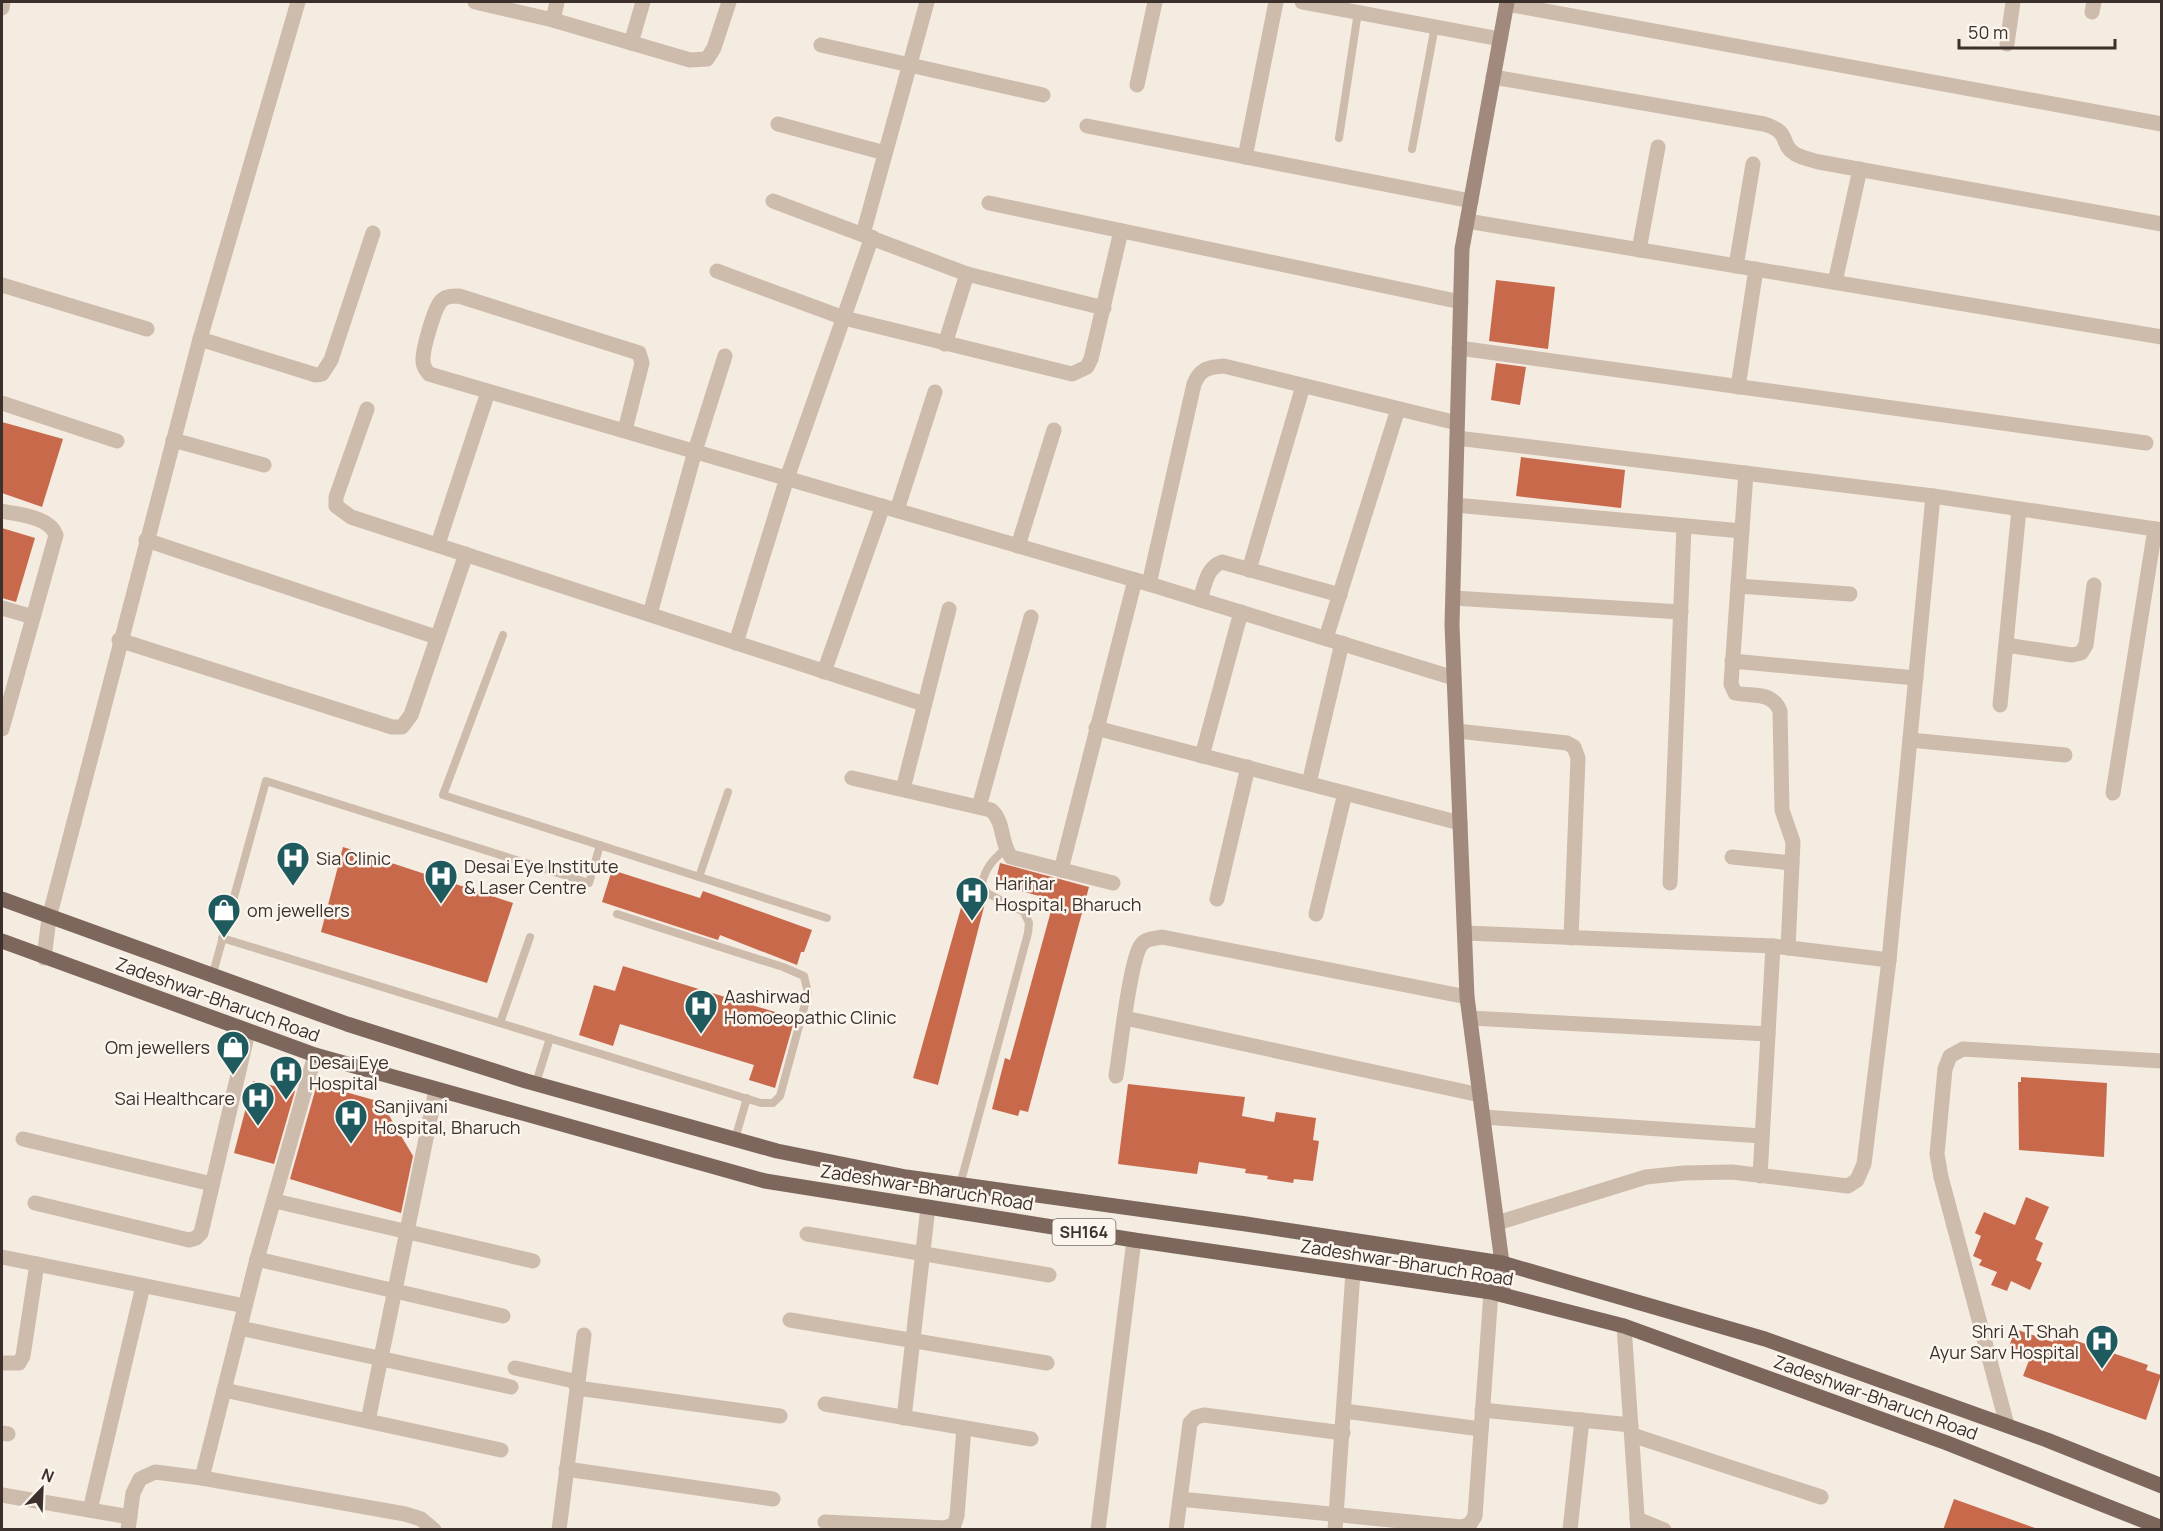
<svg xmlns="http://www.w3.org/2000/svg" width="2163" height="1531" font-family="Manrope,sans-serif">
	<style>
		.building { fill: #c8694b }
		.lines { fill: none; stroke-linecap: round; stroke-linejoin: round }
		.service { stroke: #cdbbac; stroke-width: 8 }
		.minor { stroke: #cdbbac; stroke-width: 15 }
		.secondary { stroke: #a18a7d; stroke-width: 15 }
		.primary { stroke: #7d675c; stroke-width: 15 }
		.labels { text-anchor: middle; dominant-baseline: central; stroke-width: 5; stroke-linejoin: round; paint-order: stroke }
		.shield { fill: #fbf5ee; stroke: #756b66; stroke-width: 1.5 }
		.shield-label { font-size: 16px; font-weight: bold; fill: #3b302b }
		.poi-label { font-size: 18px; fill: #3b302b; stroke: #fbf5ee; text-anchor: start }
		.street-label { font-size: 18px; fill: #3b302b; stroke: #fbf5ee }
	</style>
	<rect width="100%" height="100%" fill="#f4ebe1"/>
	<g class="building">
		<path d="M1496,280L1555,287L1548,349L1489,341Z"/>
		<path d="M1496,363L1526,367L1520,405L1491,400Z"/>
		<path d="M2,422L63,439L42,507L2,493Z"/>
		<path d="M1521,457L1625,470L1621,508L1516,496Z"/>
		<path d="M2,528L35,538L16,602L2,598Z"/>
		<path d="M343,847L513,903L487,983L321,932Z"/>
		<path d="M1000,863L1089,887L1028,1112L1020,1110L1018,1116L992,1109L1005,1058L1010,1060L1054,900L995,884Z"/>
		<path d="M612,870L700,898L703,891L812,930L804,952H801L797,965L720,935L718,940L602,902Z"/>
		<path d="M964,897L985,903L938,1085L913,1078Z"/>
		<path d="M623,966L795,1018L775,1088L749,1080L754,1065L620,1024L613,1046L579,1035L594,985L615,991Z"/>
		<path d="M2021,1077L2107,1083L2104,1157L2019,1150L2018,1082H2021Z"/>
		<path d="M253,1081L295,1091L274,1164L234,1153Z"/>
		<path d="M317,1084L381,1102L413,1156L401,1213L290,1179Z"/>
		<path d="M1128,1084L1245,1097L1242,1116L1274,1122L1276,1112L1316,1118L1313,1140L1319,1141L1313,1181L1294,1179L1293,1183L1267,1179L1268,1176L1245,1173L1246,1169L1199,1162L1197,1174L1118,1164Z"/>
		<path d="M2026,1197L2049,1207L2035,1239L2043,1243L2036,1260L2042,1263L2030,1290L2011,1281L2007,1291L1991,1285L1997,1272L1979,1265L1982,1260L1973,1256L1981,1236L1975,1233L1984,1212L2015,1225Z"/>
		<path d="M2015,1329L2053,1342L2056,1334L2148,1365L2146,1370L2161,1375L2146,1420L2023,1376L2031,1355L2009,1347Z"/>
		<path d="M1954,1499L2035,1528V1530H1943Z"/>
	</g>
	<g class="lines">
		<g class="service">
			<path d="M1339,138L1358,12"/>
			<path d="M1412,149L1435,26"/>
			<path d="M503,635L443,795L827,918"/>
			<path d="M699,877L728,792"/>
			<path d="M222,938L761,1103H773L780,1096L808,993L804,976L783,967L617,914"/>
			<path d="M212,977L266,781L589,883L600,845"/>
			<path d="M500,1023L530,937"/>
			<path d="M536,1083L550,1038"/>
			<path d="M735,1139L747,1098"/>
			<path d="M960,1185L1028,933L1029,923L1024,912L987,893L982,884C985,868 993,860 1005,849"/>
		</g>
		<g class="minor">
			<path d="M475,2L553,20L690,60L707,59L714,48L729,2"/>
			<path d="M1302,2L1500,39"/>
			<path d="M1507,4L2162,124"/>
			<path d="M2,8L3,2"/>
			<path d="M2092,12L2094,2"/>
			<path d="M553,20L557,2"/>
			<path d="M631,43L643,2"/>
			<path d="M2007,44L2013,2"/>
			<path d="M821,45L1043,95"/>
			<path d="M1493,77L1764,124C1792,132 1779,144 1795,154C1802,158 1812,160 1819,162L2162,224"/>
			<path d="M1137,85L1155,2"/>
			<path d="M778,124L885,153"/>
			<path d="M1087,126L1471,201"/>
			<path d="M1245,157L1276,2"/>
			<path d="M773,201L967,274L1104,308"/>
			<path d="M989,203L1461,302"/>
			<path d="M1467,221L2162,337"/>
			<path d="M863,234L927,2"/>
			<path d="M1639,250L1658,147"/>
			<path d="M1736,266L1753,164"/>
			<path d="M717,271L844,318L1072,374L1087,367L1091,359L1121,231"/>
			<path d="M1835,282L1860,169"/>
			<path d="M2,285L147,329"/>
			<path d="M200,339L316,375L322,374L331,360L373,233"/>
			<path d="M945,344L967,274"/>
			<path d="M1459,348L2146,443"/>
			<path d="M1738,387L1756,269"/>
			<path d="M2,403L117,441"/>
			<path d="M367,409L336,497V506L351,517L924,704"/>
			<path d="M625,430L642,363L639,353L459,296C452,296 446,296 441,301C434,309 422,351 423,361C423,367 426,370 429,374L1149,584L1454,678"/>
			<path d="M1457,438L1933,496L2162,530"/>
			<path d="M173,440L264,465"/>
			<path d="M1746,473L1731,684L1735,693C1754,697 1772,691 1780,711L1782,810L1793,842L1788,948"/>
			<path d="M1455,505L1742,531"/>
			<path d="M897,510L935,392"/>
			<path d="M2,511C18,515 49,516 56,535L2,729"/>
			<path d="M146,540L436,637"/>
			<path d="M438,544L488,392"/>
			<path d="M1018,546L1054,430"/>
			<path d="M1249,570L1303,386"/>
			<path d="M1149,584L1194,384C1200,369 1208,367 1224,366L1457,423"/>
			<path d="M1738,586L1850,594"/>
			<path d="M1453,598L1681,612"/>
			<path d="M1200,600C1205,585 1206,568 1222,562L1340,595"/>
			<path d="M2,608L33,617"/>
			<path d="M650,614L695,451L725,356"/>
			<path d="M1326,638L1398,409"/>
			<path d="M119,640L392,727H402L411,715L466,554"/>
			<path d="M736,643L787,478L872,237"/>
			<path d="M2006,645L2072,655L2081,653L2086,645L2094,585"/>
			<path d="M1732,661L1916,678"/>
			<path d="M824,672L883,506"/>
			<path d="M2000,705L2019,509"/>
			<path d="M1096,728L1460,823"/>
			<path d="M1457,731L1567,743L1574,747L1578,758L1571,938"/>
			<path d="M1910,740L2065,755"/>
			<path d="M1202,756L1241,612"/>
			<path d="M852,778L991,810C1005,822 1000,843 1011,857L1113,883"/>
			<path d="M1309,783L1342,643"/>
			<path d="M903,789L949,609"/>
			<path d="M2113,793L2155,529"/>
			<path d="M979,807L1031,617"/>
			<path d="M1732,857L1792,863"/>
			<path d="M1061,870L1135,580"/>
			<path d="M1670,883L1684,526"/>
			<path d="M1217,899L1248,767"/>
			<path d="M1316,914L1345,793"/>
			<path d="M1465,933L1773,946L1889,960"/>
			<path d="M44,958L49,918L200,339L298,2"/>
			<path d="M1125,1018L1480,1095"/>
			<path d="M1470,1018L1768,1034"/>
			<path d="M1116,1076C1120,1051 1130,960 1141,945C1146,938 1154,939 1162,937L1467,997"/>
			<path d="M1483,1117L1762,1136"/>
			<path d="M23,1139L212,1184"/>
			<path d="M1760,1176L1773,946"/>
			<path d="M275,1201L533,1261"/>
			<path d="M35,1203L189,1240L196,1238L201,1233L248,1032"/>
			<path d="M1497,1223L1646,1177L1684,1173L1732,1172L1848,1186L1857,1180L1864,1164L1889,960L1933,496"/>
			<path d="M807,1234L1049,1275"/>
			<path d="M2,1257L245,1306"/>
			<path d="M257,1259L503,1316"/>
			<path d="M790,1320L1047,1363"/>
			<path d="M1624,1326L1638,1530"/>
			<path d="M240,1328L511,1387"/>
			<path d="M2,1363H19L23,1356L37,1264"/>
			<path d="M515,1368L574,1381L577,1388L780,1416"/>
			<path d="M224,1390L501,1450"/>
			<path d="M825,1404L1031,1439"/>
			<path d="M1482,1410L1631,1425"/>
			<path d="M1344,1411L1481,1429"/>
			<path d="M904,1418L928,1207"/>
			<path d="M368,1421L436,1090"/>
			<path d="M2007,1425L1941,1177L1937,1154L1945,1069L1950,1056L1963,1049L2162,1061"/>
			<path d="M2,1433L8,1434"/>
			<path d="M1632,1435L1821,1497"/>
			<path d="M566,1469L773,1499"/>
			<path d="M202,1478L257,1259L315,1055"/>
			<path d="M2,1495L130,1517"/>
			<path d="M1180,1499L1461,1527L1470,1524L1475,1516L1491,1292"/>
			<path d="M90,1510L143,1286"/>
			<path d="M1637,1519L1664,1530"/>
			<path d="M825,1522L944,1528L954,1525L957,1516L964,1428"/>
			<path d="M128,1530L133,1493L140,1479L155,1472L202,1478L405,1514L421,1519L434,1530"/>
			<path d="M559,1530L584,1335"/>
			<path d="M1098,1530L1134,1240"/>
			<path d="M1176,1530L1190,1423L1196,1417L1204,1415L1343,1433"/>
			<path d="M1335,1530L1353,1272"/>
			<path d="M1570,1530L1582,1420"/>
		</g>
		<path class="secondary" d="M1503,1295L1502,1263L1467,997L1452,625L1462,249L1507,2"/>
		<g class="primary">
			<path d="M2,899L347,1024L526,1081L777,1151L906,1177L1246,1224L1502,1263L1765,1339L2047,1440L2162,1486"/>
			<path d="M2,941L315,1055L765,1181L1134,1240L1491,1292L1624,1326L1947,1443L2162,1528"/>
		</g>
	</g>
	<defs>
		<g id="hospital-pin" transform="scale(1.725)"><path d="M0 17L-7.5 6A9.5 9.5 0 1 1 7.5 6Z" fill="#1f5a5e" stroke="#fbf5ee"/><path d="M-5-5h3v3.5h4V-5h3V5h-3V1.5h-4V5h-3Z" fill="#fff"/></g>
		<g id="shop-pin" transform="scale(1.725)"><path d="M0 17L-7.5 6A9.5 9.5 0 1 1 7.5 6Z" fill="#1f5a5e" stroke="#fbf5ee"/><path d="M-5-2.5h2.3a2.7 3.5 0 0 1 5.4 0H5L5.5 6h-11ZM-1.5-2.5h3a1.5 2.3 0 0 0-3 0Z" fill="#fff"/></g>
	</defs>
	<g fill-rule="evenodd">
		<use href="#hospital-pin" x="293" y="858"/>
		<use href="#hospital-pin" x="441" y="876"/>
		<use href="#hospital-pin" x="972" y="893"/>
		<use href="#shop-pin" x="224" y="910"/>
		<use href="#hospital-pin" x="701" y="1006"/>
		<use href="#shop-pin" x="233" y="1047"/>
		<use href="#hospital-pin" x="286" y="1072"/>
		<use href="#hospital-pin" x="258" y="1098"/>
		<use href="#hospital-pin" x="351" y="1116"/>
		<use href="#hospital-pin" x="2102" y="1341"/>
	</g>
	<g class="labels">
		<rect class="shield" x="1052.5" y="1219" width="63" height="26" rx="4.5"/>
		<g class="shield-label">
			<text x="1084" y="1232">SH164</text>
		</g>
		<g class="poi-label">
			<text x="316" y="858">Sia Clinic</text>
			<text x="464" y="866">Desai Eye Institute<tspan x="464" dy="21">&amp; Laser Centre</tspan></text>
			<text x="995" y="883">Harihar<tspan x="995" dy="21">Hospital, Bharuch</tspan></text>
			<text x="247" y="910">om jewellers</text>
			<text x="724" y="996">Aashirwad<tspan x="724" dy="21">Homoeopathic Clinic</tspan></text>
			<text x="210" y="1047" text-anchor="end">Om jewellers</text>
			<text x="309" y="1062">Desai Eye<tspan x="309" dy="21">Hospital</tspan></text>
			<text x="235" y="1098" text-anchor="end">Sai Healthcare</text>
			<text x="374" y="1106">Sanjivani<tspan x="374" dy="21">Hospital, Bharuch</tspan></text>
			<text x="2079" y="1331" text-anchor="end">Shri A T Shah<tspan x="2079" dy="21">Ayur Sarv Hospital</tspan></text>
		</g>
		<g class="street-label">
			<text transform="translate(218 999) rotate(20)">Zadeshwar-Bharuch Road</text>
			<text transform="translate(927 1187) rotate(9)">Zadeshwar-Bharuch Road</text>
			<text transform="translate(1407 1262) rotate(9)">Zadeshwar-Bharuch Road</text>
			<text transform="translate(1876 1397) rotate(20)">Zadeshwar-Bharuch Road</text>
		</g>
	</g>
	<rect width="2163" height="1531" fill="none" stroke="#3b302b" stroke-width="6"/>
	<g transform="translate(42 1489) rotate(23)" stroke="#fbf5ee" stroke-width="4.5" paint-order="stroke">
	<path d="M0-4.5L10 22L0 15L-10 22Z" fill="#3b302b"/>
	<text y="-9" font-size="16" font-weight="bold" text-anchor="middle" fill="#3b302b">N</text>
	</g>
	<path d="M1959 39v9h156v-9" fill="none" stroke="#3b302b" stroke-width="3"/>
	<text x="1968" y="39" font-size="18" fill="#3b302b" stroke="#fbf5ee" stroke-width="4.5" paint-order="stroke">50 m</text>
</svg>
